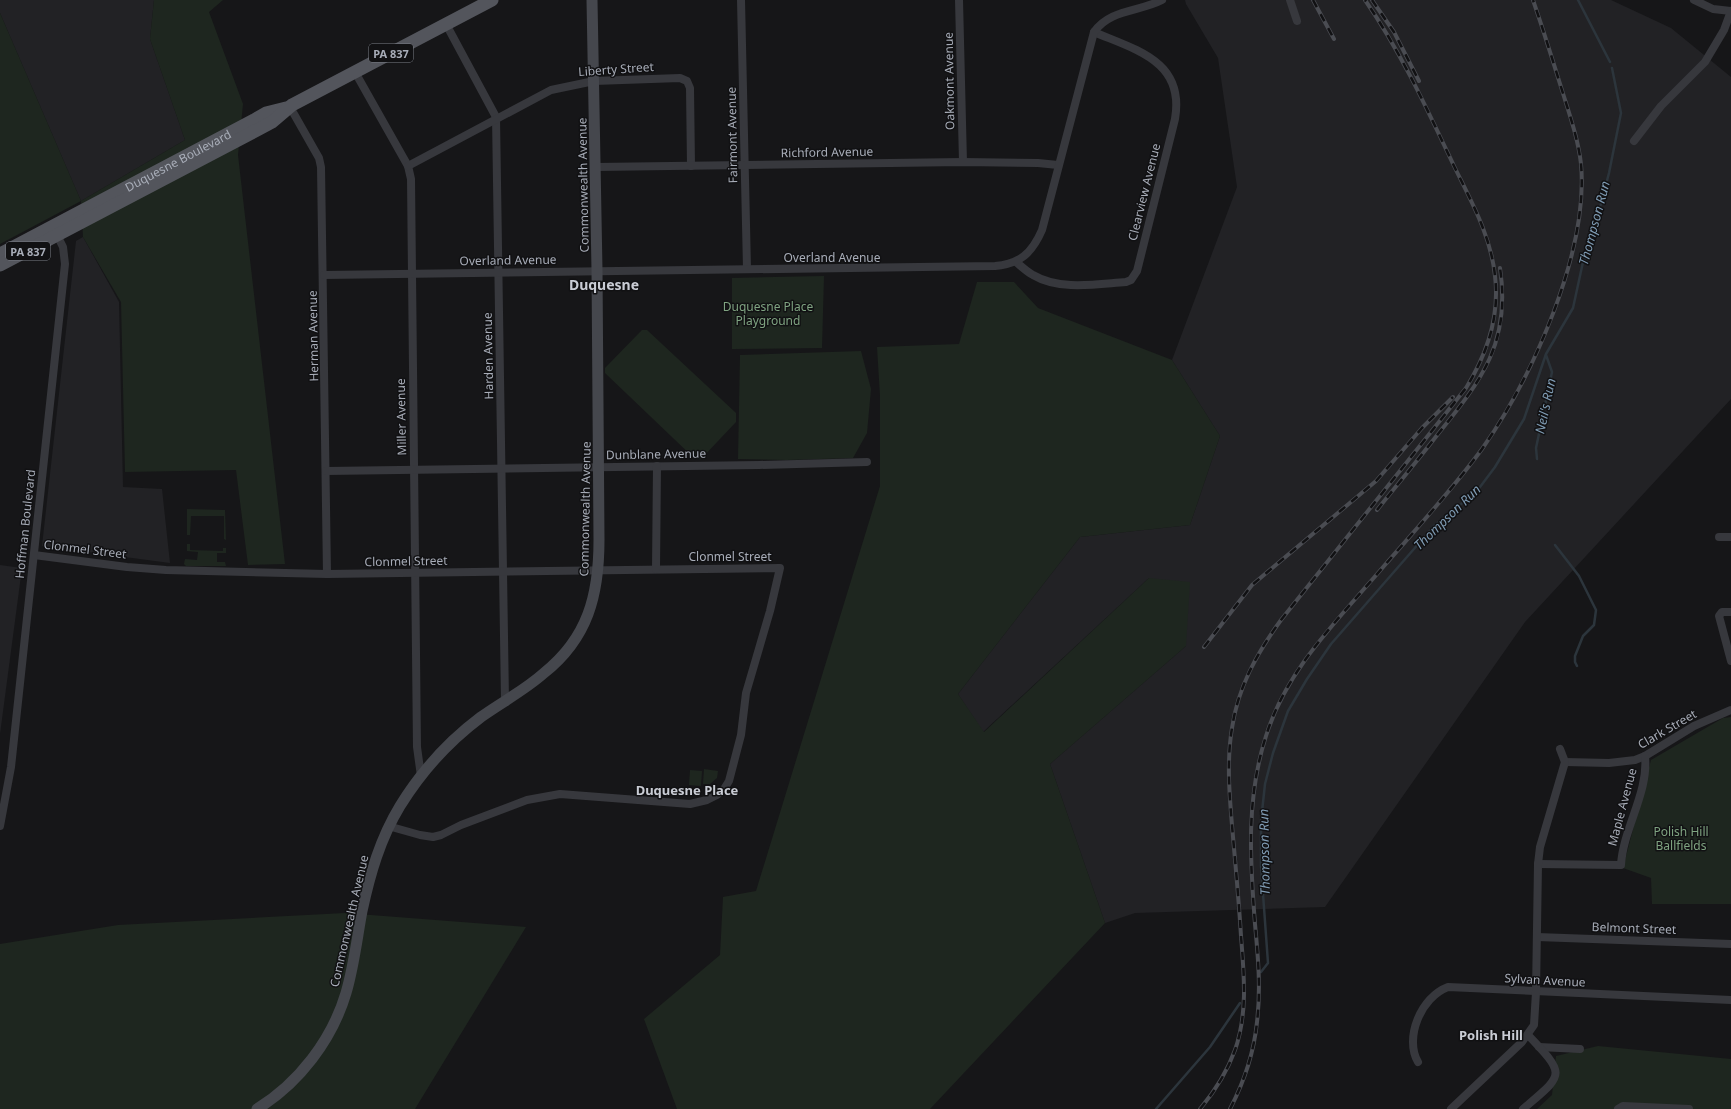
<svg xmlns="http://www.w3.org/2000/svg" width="1731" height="1109" font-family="'Noto Sans',sans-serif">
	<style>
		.built { fill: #222225 }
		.green { fill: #1e261f }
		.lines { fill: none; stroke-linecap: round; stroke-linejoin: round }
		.stream { stroke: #2c353c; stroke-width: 2.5 }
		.street { stroke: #37383d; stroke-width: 8 }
		.secondary { stroke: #45474d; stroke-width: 11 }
		.primary { stroke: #53555c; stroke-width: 13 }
		.rail-casing { stroke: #4a4c52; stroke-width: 4 }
		.rail { stroke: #111113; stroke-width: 2.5; stroke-dasharray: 8; stroke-linecap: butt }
		.labels { text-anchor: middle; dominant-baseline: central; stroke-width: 3; stroke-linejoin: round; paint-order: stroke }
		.shield { fill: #111113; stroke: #7b7e86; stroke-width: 1 }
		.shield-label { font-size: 11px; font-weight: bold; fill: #a8adb8 }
		.street-label { font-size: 12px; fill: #a8adb8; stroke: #111113 }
		.park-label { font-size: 12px; fill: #7fa381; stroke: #111113 }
		.water-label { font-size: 13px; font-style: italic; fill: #7f9bb3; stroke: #111113 }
		.neighbourhood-label { font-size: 13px; font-weight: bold; fill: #c9ccd4; stroke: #111113 }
		.quarter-label { font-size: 14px; font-weight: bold; fill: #c9ccd4; stroke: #111113 }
	</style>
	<rect width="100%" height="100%" fill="#161618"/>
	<g class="built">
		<path d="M0,0H154L150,39L185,140L81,201L0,13Z"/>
		<path d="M1185,0H1611L1671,28L1731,77V399L1525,622L1325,907L1135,913L1105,923L1050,764L1186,646L1149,578L983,732L958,694L1080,537L1190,525L1220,436L1172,360L1237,187L1218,58L1186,4Z"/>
		<path d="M83,237L119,302L123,487L162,489L170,563L42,546L76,241Z"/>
		<path d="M0,565L22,568L0,734Z"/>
	</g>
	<g class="green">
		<path d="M154,0H223L209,12L243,104L238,155L285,564L248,565L236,470L125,472L121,302L83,237L81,201L0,244V13L81,201L185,140L150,39Z"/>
		<path d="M824,276L822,348L732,349V278Z"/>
		<path d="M977,282H1014L1038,308L1172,360L1220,436L1190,525L1080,537L958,694L984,732L1149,578L1190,582L1186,646L1050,764L1105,923L930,1109H677L644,1019L720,955L723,897L756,891L880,486V396L877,347L959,344Z"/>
		<path d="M642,330H647L736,413V422L701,459H695L605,373V368Z"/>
		<path d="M861,351L871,389L867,433L853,458L787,460L738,459L740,355Z"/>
		<path d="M187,509L225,510L226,540L224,539V516H191L190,535H187Z"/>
		<path d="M187,544H190V550L223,551V548H226V553H217V562H225L226,566H186L184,564L185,559L197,560L198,552L187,551Z"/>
		<path d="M1731,717V904H1652L1651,878L1623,868L1651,760L1723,718Z"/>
		<path d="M704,769L718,771L717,778L710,784H703Z"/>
		<path d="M690,770L702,771L701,786L689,785Z"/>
		<path d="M345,913L526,927L415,1109H0V944L118,925Z"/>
		<path d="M1598,1046L1731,1059V1109H1537L1552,1095L1556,1056Z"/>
	</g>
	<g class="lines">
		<g class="stream">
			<path d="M1578,0L1610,62"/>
			<path d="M1537,459L1536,448L1552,372L1546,355"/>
			<path d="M1555,545L1579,576L1596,610L1594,625L1583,636L1575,656V662L1577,666"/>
			<path d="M1261,972L1268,963L1261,866V821L1265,784L1273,753L1288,711L1307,679L1331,644L1434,526L1477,491L1495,467L1524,419L1546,354L1573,308L1583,262L1588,253L1609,173L1621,113L1612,68"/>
			<path d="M1156,1109L1210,1047L1240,1003"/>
		</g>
		<g class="street">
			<path d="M741,0L747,269"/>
			<path d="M959,0L963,162"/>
			<path d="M1290,0L1297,21"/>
			<path d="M1694,0L1713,9L1731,11"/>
			<path d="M446,24L496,117L505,701"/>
			<path d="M355,72L408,166L411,179L417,747L421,776"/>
			<path d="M290,107L319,158L321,167L327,574"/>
			<path d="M1634,141L1661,106L1705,62L1724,30L1731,11"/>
			<path d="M408,166L551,90L594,81L680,78L687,81L690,88L691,166"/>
			<path d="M596,167L963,162L1038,163L1058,165"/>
			<path d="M1016,262C1021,266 1027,272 1033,275C1060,291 1097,284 1126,282L1131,280L1137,271L1175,119C1185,61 1136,50 1094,32"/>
			<path d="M324,275L995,266C1020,264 1032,253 1042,230L1094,32C1110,9 1139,12 1162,0"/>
			<path d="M326,471L759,465L867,462"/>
			<path d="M1719,537H1731"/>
			<path d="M34,555L127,567L166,570L327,574L780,568L770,611L746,693L741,735L729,781L724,789L717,795L707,800L690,804L560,794L527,800L461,825L441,835L433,837L420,835L388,826"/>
			<path d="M656,569L657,466"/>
			<path d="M1731,612H1722L1719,616L1731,661"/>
			<path d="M1565,762L1609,763L1635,760L1645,756L1694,726L1731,710"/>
			<path d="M0,826L11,767L65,264L63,247L55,231"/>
			<path d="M1538,864L1621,865C1623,829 1649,792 1645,756"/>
			<path d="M1537,937L1731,944"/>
			<path d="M1539,1047L1580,1049"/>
			<path d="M1418,1062C1404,1038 1421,997 1448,987L1731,1000"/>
			<path d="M1451,1109L1522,1042L1534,1025L1536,992L1538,864L1540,847L1565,762L1560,749"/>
			<path d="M1523,1109C1564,1074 1567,1076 1528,1035"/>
			<path d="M1618,1109L1623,1106L1689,1109"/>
		</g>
		<path class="secondary" d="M257,1109C299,1083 332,1040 346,993C354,966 357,938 362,911C370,874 380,839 400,806C421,772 449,741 481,717C502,702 525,690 544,673C588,638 599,595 599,540L597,270L592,0"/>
		<g class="primary">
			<path id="s1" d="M0,254L254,120L266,113L286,108"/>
			<path d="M0,265L259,129L272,122L292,105L492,0"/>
		</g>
		<g class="rail-casing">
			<g id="rail">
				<path d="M1313,0L1334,39"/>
				<path d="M1372,0L1394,32L1419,81"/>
				<path d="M1377,510C1397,485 1418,460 1438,434C1482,380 1511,342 1500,268"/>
				<path d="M1204,647L1252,585L1376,481L1422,428L1453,397"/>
				<path d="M1200,1109C1215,1091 1227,1072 1235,1050C1248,1013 1244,974 1241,936C1239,903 1236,870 1233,837C1230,801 1226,764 1232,728C1238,687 1257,653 1281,620L1466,388C1487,354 1500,317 1495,276C1491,236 1471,201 1454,166C1427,109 1401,52 1365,0"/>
				<path d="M1230,1109C1244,1082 1254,1052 1257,1022C1261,989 1258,956 1255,924C1250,860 1246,798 1266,736C1287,668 1339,619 1384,566C1417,528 1452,490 1482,449C1532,378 1589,252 1581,164C1578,138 1569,113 1561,87C1552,58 1543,29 1533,0"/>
			</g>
		</g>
		<use href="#rail" class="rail"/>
	</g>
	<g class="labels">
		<g class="shield">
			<rect x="369" y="44" width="44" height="18" rx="3"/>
			<rect x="6" y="242" width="44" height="18" rx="3"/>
		</g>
		<g class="shield-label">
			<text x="391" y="53">PA 837</text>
			<text x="28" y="251">PA 837</text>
		</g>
		<g class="street-label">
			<text transform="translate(616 69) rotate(-4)">Liberty Street</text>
			<text transform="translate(949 81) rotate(-91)">Oakmont Avenue</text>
			<text transform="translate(732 135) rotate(-91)">Fairmont Avenue</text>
			<text transform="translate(827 152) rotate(-1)">Richford Avenue</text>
			<text stroke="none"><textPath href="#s1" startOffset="201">Duquesne Boulevard</textPath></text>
			<text transform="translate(583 185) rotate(-91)">Commonwealth Avenue</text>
			<text transform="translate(1144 192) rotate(-76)">Clearview Avenue</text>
			<text x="832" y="257">Overland Avenue</text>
			<text transform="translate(508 260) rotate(-1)">Overland Avenue</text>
			<text transform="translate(313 336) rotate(-91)">Herman Avenue</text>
			<text transform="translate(488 356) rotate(-91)">Harden Avenue</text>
			<text transform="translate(401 417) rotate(-91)">Miller Avenue</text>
			<text transform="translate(656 454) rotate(-1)">Dunblane Avenue</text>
			<text transform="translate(585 509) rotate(-89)">Commonwealth Avenue</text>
			<text transform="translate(25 524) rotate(-84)">Hoffman Boulevard</text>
			<text transform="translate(85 549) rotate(7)">Clonmel Street</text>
			<text x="730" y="556">Clonmel Street</text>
			<text transform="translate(406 561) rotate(-1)">Clonmel Street</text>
			<text transform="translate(1667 729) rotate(-30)">Clark Street</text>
			<text transform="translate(1622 807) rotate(-75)">Maple Avenue</text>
			<text transform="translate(349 921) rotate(-77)">Commonwealth Avenue</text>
			<text transform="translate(1634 928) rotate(2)">Belmont Street</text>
			<text transform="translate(1545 980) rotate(3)">Sylvan Avenue</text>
		</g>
		<g class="park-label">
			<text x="768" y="306">Duquesne Place<tspan x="768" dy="14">Playground</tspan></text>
			<text x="1681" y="831">Polish Hill<tspan x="1681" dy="14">Ballfields</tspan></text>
		</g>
		<g class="water-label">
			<text transform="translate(1594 223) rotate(-75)">Thompson Run</text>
			<text transform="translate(1545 406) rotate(-78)">Neil's Run</text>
			<text transform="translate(1447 517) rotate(-44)">Thompson Run</text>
			<text transform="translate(1264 852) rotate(-91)">Thompson Run</text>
		</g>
		<g class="neighbourhood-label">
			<text x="687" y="790">Duquesne Place</text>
			<text x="1491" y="1035">Polish Hill</text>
		</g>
		<g class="quarter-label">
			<text x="604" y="284">Duquesne</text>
		</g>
	</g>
</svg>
